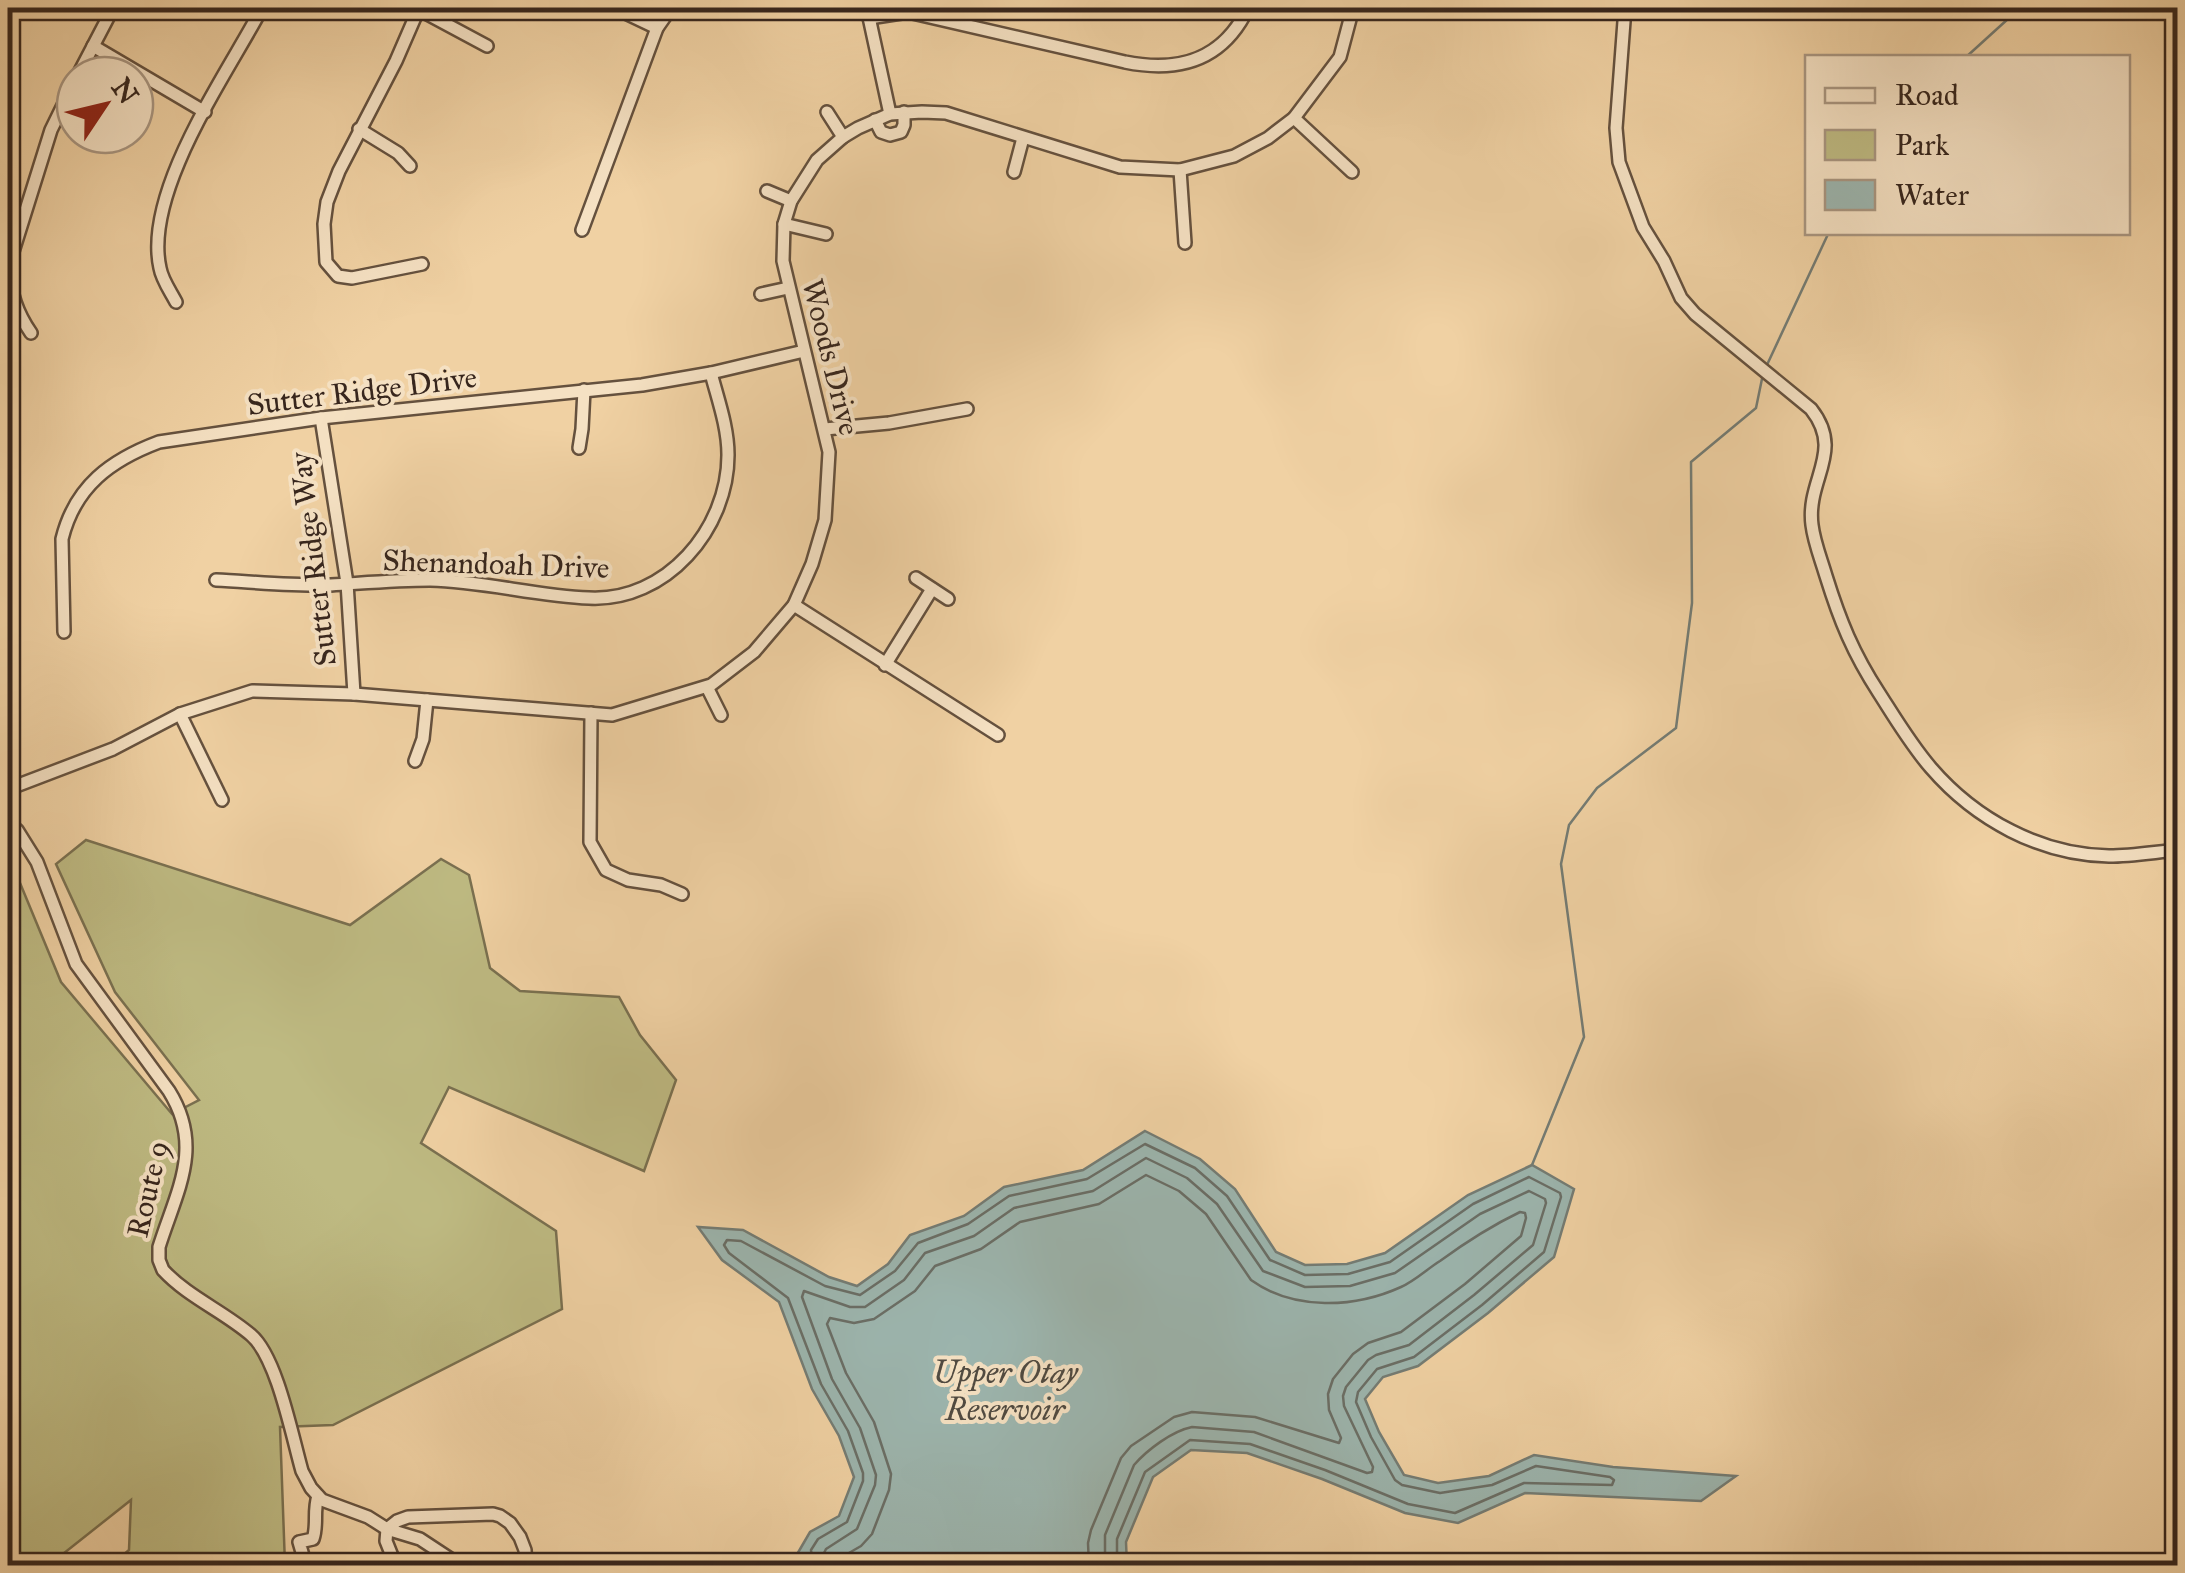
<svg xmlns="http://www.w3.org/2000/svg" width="2185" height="1573" font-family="'IM FELL Great Primer',serif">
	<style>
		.green { fill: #beba82; stroke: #7a7050; stroke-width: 2.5 }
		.water { fill: #9cb5ae; stroke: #747c74; stroke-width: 2.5 }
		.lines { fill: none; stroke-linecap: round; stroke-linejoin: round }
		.shore { stroke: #6a6e66; stroke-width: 2.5 }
		.stream { stroke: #747c74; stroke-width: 2.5 }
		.minor-casing { stroke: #65513e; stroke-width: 16 }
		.minor { stroke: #f5e1c3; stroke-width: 11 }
		.labels { text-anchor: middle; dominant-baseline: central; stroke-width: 8; stroke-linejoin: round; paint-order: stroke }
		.street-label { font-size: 30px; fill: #37261d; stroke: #f5e1c3 }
		.water-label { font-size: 32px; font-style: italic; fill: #504a41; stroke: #f5e1c3 }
	</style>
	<rect width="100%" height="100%" fill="#f0d1a3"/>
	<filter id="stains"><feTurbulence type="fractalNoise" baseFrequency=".002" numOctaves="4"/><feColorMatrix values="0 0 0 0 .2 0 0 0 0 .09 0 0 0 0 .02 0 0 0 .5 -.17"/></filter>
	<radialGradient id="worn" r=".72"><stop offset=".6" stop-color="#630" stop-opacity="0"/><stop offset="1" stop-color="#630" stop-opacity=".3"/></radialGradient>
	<path class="green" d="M86,840L350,925L441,859L469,875L490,968L520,991L619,997L640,1035L676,1080L644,1171L449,1087L421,1143L556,1231L562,1309L333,1425L280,1427L285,1565H111L129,1550L131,1500L49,1565H8V854L61,982L172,1114L199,1100L115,992L56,864Z"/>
	<path class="water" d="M1145,1131L1200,1159L1235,1189L1276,1252L1305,1265L1347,1264L1385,1253L1468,1195L1532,1165L1574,1189L1554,1257L1488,1313L1418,1366L1383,1377L1365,1399L1379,1432L1404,1475L1438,1483L1489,1476L1534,1455L1613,1467L1736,1476L1701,1501L1525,1493L1458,1523L1405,1513L1322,1479L1247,1453L1191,1450L1153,1477L1126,1542L1127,1565L808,1566L796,1556L810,1532L839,1516L854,1477L839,1436L812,1389L779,1302L722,1260L698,1227L743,1230L829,1277L857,1286L888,1264L910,1235L964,1216L1004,1187L1083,1170Z"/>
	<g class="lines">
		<g class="shore">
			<path d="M813,1566L811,1550L818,1539L847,1522L863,1481V1473L848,1431L821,1384L788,1298L729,1253L724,1245L727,1240L741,1241L825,1286L860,1295L895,1271L918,1243L968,1224L1009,1196L1087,1179L1145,1144L1195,1168L1227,1196L1270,1260L1305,1275L1348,1274L1390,1262L1473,1204L1529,1177L1560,1193L1561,1197L1544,1252L1482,1305L1414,1357L1377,1369L1358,1392L1356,1402L1371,1437L1395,1480L1402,1485L1440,1493L1492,1485L1536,1466L1610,1477L1614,1480L1612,1485L1524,1483L1455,1513L1408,1504L1325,1470L1250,1444L1190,1440L1145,1472L1117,1539V1566"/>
			<path d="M826,1566L824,1553L826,1549L857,1529L875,1485L876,1475L860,1428L832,1379L802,1297L804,1291L850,1307H865L904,1280L925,1253L974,1236L1014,1208L1093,1191L1146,1158L1187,1178L1217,1204L1263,1271L1305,1287L1350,1286L1395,1273L1480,1214L1529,1191L1545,1199L1546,1203L1533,1245L1474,1295L1409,1345L1376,1355L1368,1360L1346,1387L1343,1396L1344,1406L1373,1467L1372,1472L1367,1473L1254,1432L1192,1427C1172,1431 1147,1450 1134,1465L1105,1535V1566"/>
			<path d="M841,1566L842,1557L861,1546L872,1534L889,1490L891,1474L874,1422L846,1373L827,1324L830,1318L854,1323L874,1319L915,1291L935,1266L981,1249L1020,1222L1099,1204L1146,1175L1179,1191L1206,1214L1251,1280C1294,1311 1355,1308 1401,1287C1415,1281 1427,1269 1440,1261C1466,1242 1491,1226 1520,1212L1525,1213L1526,1218L1521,1236L1465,1284L1401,1332L1368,1343L1353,1354L1333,1379L1328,1394L1329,1410L1341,1438L1339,1443L1255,1417L1192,1412L1174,1417L1131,1446L1121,1458L1091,1530L1088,1543L1089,1566"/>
		</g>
		<g class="stream">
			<path d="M1965,58L2020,8"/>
			<path d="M1766,367L1829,232"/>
			<path d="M1532,1165L1584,1037L1561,864L1569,825L1597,788L1676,728L1692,603L1691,462L1756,408L1763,374"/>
		</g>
		<g class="minor-casing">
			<g id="minor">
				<path d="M419,8L396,61L339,171L327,202L324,224L326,262L338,276L352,278L422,264"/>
				<path d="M615,8L657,28"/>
				<path d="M867,8L890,114"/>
				<path d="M1625,8L1616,128L1619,162L1643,227L1664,261L1681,298L1695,314L1811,409C1845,452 1806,479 1812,525C1814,542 1821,559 1826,576C1840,621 1853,653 1879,693C1895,718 1911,745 1931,768C1975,819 2040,855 2109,856C2132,856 2155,852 2178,850"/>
				<path d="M418,9L487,46"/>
				<path d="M869,18L908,12L1125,62C1179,73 1223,60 1248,8"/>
				<path d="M93,46L205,112"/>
				<path d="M78,75L113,8"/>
				<path d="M827,112L843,137"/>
				<path d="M1294,118L1352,172"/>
				<path d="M875,120L881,132L890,135L901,132L904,125V112"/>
				<path d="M359,129L398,153L410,166"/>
				<path d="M1180,170L1185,243"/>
				<path d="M1014,172L1023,138"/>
				<path d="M767,191L791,201"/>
				<path d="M784,224L826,234"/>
				<path d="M582,230L657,28L671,8"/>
				<path d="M761,294L788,288"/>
				<path d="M176,302C171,292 162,280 160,268C143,192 227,74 262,8"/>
				<path d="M31,333C15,310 7,286 11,258L51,130L75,81"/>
				<path d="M321,418L347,583L354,694"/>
				<path d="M825,429L889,423L967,409"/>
				<path d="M579,448L582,429L584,390"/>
				<path d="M916,578L948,599"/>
				<path d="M216,580C254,582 293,586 331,585C364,583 397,580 430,580C483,581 536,596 589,598C666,602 728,529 728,455C728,427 718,400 711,373"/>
				<path d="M794,605L998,735"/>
				<path d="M64,632L62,539C75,486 111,460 159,442L321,418L642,385L711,373L804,351"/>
				<path d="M885,665L932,589"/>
				<path d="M707,687L721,715"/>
				<path d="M591,713L590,842L606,870L628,880L661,885L682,894"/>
				<path d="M180,714L222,800"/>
				<path d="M415,761L423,739L427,700"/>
				<path d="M8,789L113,749L180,714L252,691L354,694L612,715L711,685L754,652L794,605L812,564L825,520L829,452L783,261L784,224L791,201L817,160L843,137L858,128L890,114L922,112L946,113L1120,167L1180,170L1234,156L1268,138L1294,118L1340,57L1353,8"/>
				<path d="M8,823L17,830L37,862L76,964L169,1091C204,1147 177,1190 159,1247V1260L163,1270C188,1297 223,1311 251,1335C277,1357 292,1436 302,1471L311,1488L322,1500L368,1517L387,1529L420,1539L461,1566"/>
				<path d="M387,1529L397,1521L408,1517L493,1514L500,1516L510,1523L520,1537L525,1550L526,1566"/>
				<path d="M387,1529L386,1541L396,1566"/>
				<path d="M306,1566L299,1542L313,1539C318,1525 313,1511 318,1496"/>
			</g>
		</g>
		<use href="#minor" class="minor"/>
	</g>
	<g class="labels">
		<g class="street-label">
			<text transform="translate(831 357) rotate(76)">Woods Drive</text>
			<text transform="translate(362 391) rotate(-7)">Sutter Ridge Drive</text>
			<text transform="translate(313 559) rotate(-97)">Sutter Ridge Way</text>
			<text transform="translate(496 564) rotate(2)">Shenandoah Drive</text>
			<text transform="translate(148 1189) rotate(-77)">Route 9</text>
		</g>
		<g class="water-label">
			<text x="1005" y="1372">Upper Otay<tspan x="1005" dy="37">Reservoir</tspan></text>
		</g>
	</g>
	<rect width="2185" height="1573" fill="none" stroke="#f0d1a3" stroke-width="40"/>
	<rect x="10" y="10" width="2165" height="1553" fill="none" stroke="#37261d" stroke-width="5"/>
	<rect x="20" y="20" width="2145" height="1533" fill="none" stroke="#37261d" stroke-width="2.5"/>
	<rect x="1805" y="55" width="325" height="180" fill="#f5e1c3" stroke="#a99681" stroke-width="2.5"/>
	<rect x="1825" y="88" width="50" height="15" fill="#f5e1c3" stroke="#a99681" stroke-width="2.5"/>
	<text x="1895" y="105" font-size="30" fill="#37261d">Road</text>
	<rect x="1825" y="130" width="50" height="30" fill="#beba82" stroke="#a99681" stroke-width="2.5"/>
	<text x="1895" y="155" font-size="30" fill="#37261d">Park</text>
	<rect x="1825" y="180" width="50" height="30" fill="#9cb5ae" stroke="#a99681" stroke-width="2.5"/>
	<text x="1895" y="205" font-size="30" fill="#37261d">Water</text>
	<g transform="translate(105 105) rotate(55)"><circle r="48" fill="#f5e1c3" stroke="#a99681" stroke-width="2.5"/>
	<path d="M0-8L18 38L0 25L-18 38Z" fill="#8f2418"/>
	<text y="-15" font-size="28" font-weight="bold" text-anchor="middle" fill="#37261d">N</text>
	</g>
	<rect width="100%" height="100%" filter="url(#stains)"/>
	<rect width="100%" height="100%" fill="url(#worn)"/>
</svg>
